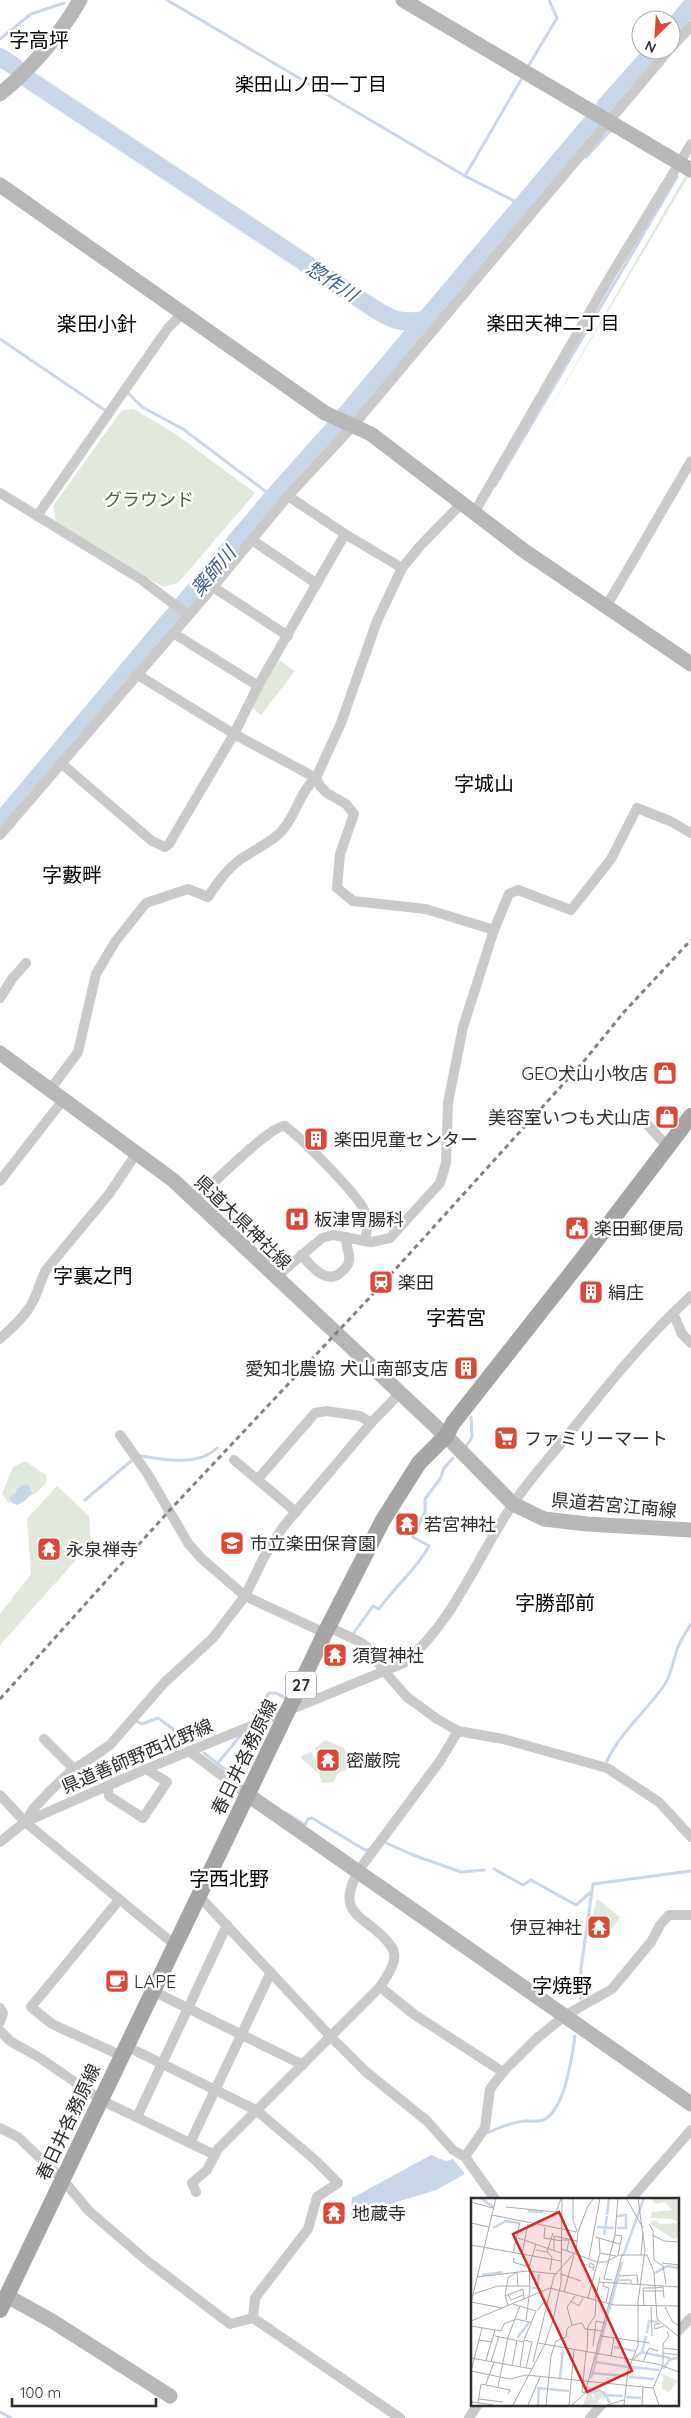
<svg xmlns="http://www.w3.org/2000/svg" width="691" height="2418" font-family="Quicksand,'Noto Sans JP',sans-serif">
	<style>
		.green { fill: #e0e9db }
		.water { fill: #c8d6e8 }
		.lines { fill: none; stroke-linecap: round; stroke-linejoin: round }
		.stream { stroke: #c8d6e8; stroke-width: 3 }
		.river { stroke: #c8d6e8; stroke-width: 18 }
		.street { stroke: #cacaca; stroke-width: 10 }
		.secondary { stroke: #b7b7b7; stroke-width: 15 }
		.primary { stroke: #a5a5a5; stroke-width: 16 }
		.rail { stroke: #828282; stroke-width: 3; stroke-dasharray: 5 4; stroke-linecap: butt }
		.labels { text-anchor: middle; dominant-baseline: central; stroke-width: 5; stroke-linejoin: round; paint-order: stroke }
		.shield { fill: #fff; stroke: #6c6c6c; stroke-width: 1 }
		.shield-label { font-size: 16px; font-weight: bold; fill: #2d2d2d }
		.park-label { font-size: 18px; fill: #49653d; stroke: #fff }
		.poi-label { font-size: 18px; fill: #2d2d2d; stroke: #fff; text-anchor: start }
		.street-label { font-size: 18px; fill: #2d2d2d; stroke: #fff }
		.neighbourhood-label { font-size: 19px; fill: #000; stroke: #fff }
		.water-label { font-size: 19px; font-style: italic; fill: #406089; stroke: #fff }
		.quarter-label { font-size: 20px; fill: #000; stroke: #fff }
		.inset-river { fill: none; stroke: #c8d6e8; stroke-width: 2.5 }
		.inset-road { fill: none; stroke: #ababab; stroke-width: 1 }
		.view { fill: #d62828; fill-opacity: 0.15; stroke: #d62828; stroke-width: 2.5 }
		.inset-edge { fill: none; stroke: #2d2d2d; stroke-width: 2.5 }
	</style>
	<rect width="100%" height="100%" fill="#fff"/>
	<g class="green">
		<path d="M687,173L691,178L688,177L538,429Z"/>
		<path d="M134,409L177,435L255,493L178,583L163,587L56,522L53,506L122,410Z"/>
		<path d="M279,660L295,671L261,715L250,706Z"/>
		<path d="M25,1461L46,1475L47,1482L35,1494L9,1503L2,1494L13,1467Z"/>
		<path d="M57,1486L89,1516L91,1543L0,1645V1614L31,1574L27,1519Z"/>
		<path d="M325,1740L343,1747L353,1761L351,1768L338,1773L334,1782L322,1783L319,1774L301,1758L303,1755L311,1752L319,1766L328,1770L335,1767L338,1760L335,1755L324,1750L316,1753L315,1748Z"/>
		<path d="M597,1899L620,1917L611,1930L593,1914Z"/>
	</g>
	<g class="water">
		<path d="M28,1484L32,1493L26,1500L17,1505L12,1503L9,1497L15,1494L20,1486Z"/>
		<path d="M431,2155L446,2161L453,2159L465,2174L436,2190L351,2216L352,2197H354Z"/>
	</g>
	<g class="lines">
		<g class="stream">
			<path d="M167,0L465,176L522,205"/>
			<path d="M0,39L31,14L64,3"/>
			<path d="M529,65L557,18L549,0"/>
			<path d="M586,157L610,131"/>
			<path d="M465,176L522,78"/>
			<path d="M0,339L106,411"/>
			<path d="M126,391L142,407L183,429L273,497"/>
			<path d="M495,486L677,177"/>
			<path d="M465,1448L472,1437L471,1417"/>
			<path d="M141,1456C164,1460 199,1466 217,1448"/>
			<path d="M85,1500L131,1461"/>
			<path d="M353,1634L373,1606L379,1609C395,1586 417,1569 429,1546L413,1537L425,1512V1499L440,1479L444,1468L453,1458"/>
			<path d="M254,1715L269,1693H276L285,1698"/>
			<path d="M134,1720L142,1724L158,1718L192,1743"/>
			<path d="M204,1753L242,1783"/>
			<path d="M607,1761C621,1731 647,1711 665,1684C672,1672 673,1660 678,1647C681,1639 687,1631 691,1624"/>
			<path d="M217,1764L241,1735"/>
			<path d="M286,1813L305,1825L308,1819L312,1818L365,1850L371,1849"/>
			<path d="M384,1842L413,1855L461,1872L484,1870"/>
			<path d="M494,1869L523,1885L531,1880L576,1905L591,1892"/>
			<path d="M581,1999V1968L593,1884L691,1871"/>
			<path d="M487,2133C499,2127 510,2123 524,2121C530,2121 537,2122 543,2120C565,2111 572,2056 575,2036"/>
			<path d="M0,2412L11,2418"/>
		</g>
		<g class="river">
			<path d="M671,30L691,6"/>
			<path d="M0,57L14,66"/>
			<path d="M28,79L370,306C392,320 399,324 425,320L592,122"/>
			<path d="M605,106L655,50"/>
			<path d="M0,822L273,497L330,433L425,320"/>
		</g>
		<g class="street">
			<path d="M671,48L691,26"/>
			<path d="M0,493L142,580L188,615"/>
			<path d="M288,496L345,534L402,568"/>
			<path d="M474,513L611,275L691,144"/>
			<path d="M37,516L168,328L183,313"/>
			<path d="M345,534L258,686L234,734L316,778L320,786L327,793L346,804L354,814L340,854L337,888L353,901L426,909L494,930"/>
			<path d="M252,540L317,584"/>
			<path d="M213,587L288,636"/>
			<path d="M606,607L691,461"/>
			<path d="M173,633L258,686"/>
			<path d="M62,764L152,841L165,847L169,844L234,734L138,675"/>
			<path d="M0,835L213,587L288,496L352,427L669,50"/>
			<path d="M0,998L12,979L26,963"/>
			<path d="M50,1090L78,1052L96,974L115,942L146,903L188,889L208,897C217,883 229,866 244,857C256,849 269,843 280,833C296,817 299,792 316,778L341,723L377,621L402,568L420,546L461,504"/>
			<path d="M645,1122L667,1146"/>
			<path d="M0,1181L63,1100"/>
			<path d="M194,1201C209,1188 270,1125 285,1126C300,1137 362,1198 366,1214C369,1223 367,1233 364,1241"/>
			<path d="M301,1255C311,1265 325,1285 340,1273C344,1270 348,1266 349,1261C351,1252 344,1246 347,1237"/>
			<path d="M275,1278L322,1238L333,1235L371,1242L390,1238L440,1183L446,1163L448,1103L463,1027L494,930L509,894L518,890L571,910L611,859L637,808L670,821L691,833"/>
			<path d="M673,1313L682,1334L691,1343"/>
			<path d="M0,1339C11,1328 25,1317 32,1303C38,1293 40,1281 46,1270L109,1194L136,1154"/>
			<path d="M120,1435L147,1473L188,1543L201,1558L245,1596L325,1633"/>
			<path d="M234,1460L296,1512"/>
			<path d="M258,1479L315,1413L326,1411L360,1416L371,1423"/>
			<path d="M329,1627L360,1642L367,1647L385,1672L407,1697L437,1719L458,1731L503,1739L607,1768L659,1802L691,1837"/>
			<path d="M44,1739L75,1770"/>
			<path d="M189,1751L248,1795"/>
			<path d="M107,1786L109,1796L143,1818L167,1782L146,1769"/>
			<path d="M0,1795L25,1822L175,1945"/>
			<path d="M25,1822L34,1808L50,1791L69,1773L110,1745L164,1683L213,1638L245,1596L264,1557L283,1527L371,1423L399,1394"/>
			<path d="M0,1842L25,1822L146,1769L404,1663C454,1622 477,1557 513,1504C529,1480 549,1458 568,1435C606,1387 645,1338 691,1296"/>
			<path d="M199,1896L331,2037L365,2071L427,2121L453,2150L465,2157L495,2199"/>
			<path d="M119,1900L31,2007L52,2024L122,2056"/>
			<path d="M380,1987L415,2015L503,2072"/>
			<path d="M153,1991L303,2065"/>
			<path d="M0,2008L3,2013L0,2022"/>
			<path d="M0,2031L10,2041L40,2058L101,2100L190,2143L271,1972"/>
			<path d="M126,2046L256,2110L314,2159L338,2183L317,2197L308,2229L255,2298L253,2318"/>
			<path d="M137,2117L227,1925"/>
			<path d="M0,2128L18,2137L63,2180L89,2211L146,2260L230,2324L253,2318L400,2418"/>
			<path d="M190,2143L213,2154"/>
			<path d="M465,2157L485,2128L490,2089L503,2072L537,2038L566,2015L612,1989L651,1942L660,1925L669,1915H691"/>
			<path d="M196,2192L192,2183L207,2170L218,2149L380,1987C385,1979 392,1970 394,1960C395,1955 394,1950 391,1946C368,1914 332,1918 359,1870L440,1761L458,1731"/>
			<path d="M631,2199L691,2130"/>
			<path d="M677,2332L691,2318"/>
			<path d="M469,2418L478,2404"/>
			<path d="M590,2418L602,2404"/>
		</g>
		<g class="secondary">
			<path d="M403,0L691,170"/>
			<path d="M0,94C32,68 59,36 80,0"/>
			<path d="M0,185L325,413L371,434L523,550L691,664"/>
			<path d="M0,1053L173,1180L446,1436L513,1504L544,1519L587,1524L691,1530"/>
			<path d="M248,1795L691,2104"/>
			<path d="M7,2296L52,2321L170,2396"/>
		</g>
		<path class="primary" d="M0,2310L325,1633L383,1520L419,1463L446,1436L453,1423L583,1258L691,1116"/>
		<path class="rail" d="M0,1699L168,1512L373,1294L584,1061L624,1012L691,940"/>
	</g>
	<defs>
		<g id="shop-square" transform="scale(1.25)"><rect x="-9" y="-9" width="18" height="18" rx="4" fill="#da4838" stroke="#fff"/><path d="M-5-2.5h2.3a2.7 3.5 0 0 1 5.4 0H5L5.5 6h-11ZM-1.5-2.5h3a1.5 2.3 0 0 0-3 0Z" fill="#fff"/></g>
		<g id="building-square" transform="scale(1.25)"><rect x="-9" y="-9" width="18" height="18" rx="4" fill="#da4838" stroke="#fff"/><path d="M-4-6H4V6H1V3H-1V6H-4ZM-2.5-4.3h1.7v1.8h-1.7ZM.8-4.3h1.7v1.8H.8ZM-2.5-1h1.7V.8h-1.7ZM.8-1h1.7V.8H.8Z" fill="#fff"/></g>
		<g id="hospital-square" transform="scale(1.25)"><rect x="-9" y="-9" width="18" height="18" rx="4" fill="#da4838" stroke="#fff"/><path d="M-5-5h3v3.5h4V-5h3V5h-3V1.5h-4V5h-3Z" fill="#fff"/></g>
		<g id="civic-square" transform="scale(1.25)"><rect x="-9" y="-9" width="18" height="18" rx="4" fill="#da4838" stroke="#fff"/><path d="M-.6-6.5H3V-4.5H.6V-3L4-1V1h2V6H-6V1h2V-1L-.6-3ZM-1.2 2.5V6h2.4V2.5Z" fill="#fff"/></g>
		<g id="station-square" transform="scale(1.25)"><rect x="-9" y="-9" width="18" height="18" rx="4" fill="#da4838" stroke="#fff"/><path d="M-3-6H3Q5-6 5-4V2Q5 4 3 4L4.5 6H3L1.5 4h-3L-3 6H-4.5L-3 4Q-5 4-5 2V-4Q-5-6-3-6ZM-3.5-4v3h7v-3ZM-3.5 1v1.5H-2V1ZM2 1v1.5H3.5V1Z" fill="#fff"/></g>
		<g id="supermarket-square" transform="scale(1.25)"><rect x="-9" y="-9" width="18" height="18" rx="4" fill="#da4838" stroke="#fff"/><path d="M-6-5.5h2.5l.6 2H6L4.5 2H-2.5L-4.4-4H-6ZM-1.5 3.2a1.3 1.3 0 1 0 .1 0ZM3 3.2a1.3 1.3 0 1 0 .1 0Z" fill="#fff"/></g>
		<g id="temple-square" transform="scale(1.25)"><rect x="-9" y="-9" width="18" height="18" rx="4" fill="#da4838" stroke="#fff"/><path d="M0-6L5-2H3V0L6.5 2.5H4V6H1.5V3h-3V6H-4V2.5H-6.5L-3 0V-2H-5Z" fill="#fff"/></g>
		<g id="school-square" transform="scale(1.25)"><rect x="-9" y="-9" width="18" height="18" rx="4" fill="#da4838" stroke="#fff"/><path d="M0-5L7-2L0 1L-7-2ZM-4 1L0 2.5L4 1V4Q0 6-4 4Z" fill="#fff"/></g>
		<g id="cafe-square" transform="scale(1.25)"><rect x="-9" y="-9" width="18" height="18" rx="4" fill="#da4838" stroke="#fff"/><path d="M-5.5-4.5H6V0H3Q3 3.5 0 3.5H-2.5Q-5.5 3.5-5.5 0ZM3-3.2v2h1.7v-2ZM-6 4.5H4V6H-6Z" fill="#fff"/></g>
	</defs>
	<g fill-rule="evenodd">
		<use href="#shop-square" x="665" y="1073"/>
		<use href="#shop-square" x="667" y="1117"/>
		<use href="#building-square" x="316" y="1139"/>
		<use href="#hospital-square" x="297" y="1219"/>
		<use href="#civic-square" x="577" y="1228"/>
		<use href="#station-square" x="381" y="1282"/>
		<use href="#building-square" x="591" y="1292"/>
		<use href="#building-square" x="466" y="1368"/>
		<use href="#supermarket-square" x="506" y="1438"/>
		<use href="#temple-square" x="407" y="1524"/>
		<use href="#school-square" x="232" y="1543"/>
		<use href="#temple-square" x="49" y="1549"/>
		<use href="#temple-square" x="335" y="1655"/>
		<use href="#temple-square" x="328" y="1760"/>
		<use href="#temple-square" x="599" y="1927"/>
		<use href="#cafe-square" x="117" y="1981"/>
		<use href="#temple-square" x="334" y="2213"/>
	</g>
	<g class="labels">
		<rect class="shield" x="286" y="1671.5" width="30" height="27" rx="4"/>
		<g class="shield-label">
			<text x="301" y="1685">27</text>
		</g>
		<g class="park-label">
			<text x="149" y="499">グラウンド</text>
		</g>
		<g class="poi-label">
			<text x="648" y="1073" text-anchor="end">GEO犬山小牧店</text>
			<text x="650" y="1117" text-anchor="end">美容室いつも犬山店</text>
			<text x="334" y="1139">楽田児童センター</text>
			<text x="314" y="1219">板津胃腸科</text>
			<text x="594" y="1228">楽田郵便局</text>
			<text x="398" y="1282">楽田</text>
			<text x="608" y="1292">絹庄</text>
			<text x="448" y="1368" text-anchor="end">愛知北農協 犬山南部支店</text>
			<text x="524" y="1438">ファミリーマート</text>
			<text x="424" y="1524">若宮神社</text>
			<text x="250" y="1543">市立楽田保育園</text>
			<text x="66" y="1549">永泉禅寺</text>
			<text x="352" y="1655">須賀神社</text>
			<text x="346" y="1760">密厳院</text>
			<text x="582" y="1927" text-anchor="end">伊豆神社</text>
			<text x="134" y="1981">LAPE</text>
			<text x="352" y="2213">地蔵寺</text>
		</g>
		<g class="street-label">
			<text transform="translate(243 1222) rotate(44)">県道大県神社線</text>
			<text transform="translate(614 1505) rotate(5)">県道若宮江南線</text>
			<text transform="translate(137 1756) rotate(-23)">県道善師野西北野線</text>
			<text transform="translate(244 1757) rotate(-64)">春日井各務原線</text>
			<text transform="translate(68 2122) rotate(-65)">春日井各務原線</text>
		</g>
		<g class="neighbourhood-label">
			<text x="311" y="84">楽田山ノ田一丁目</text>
			<text x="553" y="323">楽田天神二丁目</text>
		</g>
		<g class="water-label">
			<text transform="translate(332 281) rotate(33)">惣作川</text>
			<text transform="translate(213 571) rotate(-50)">薬師川</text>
		</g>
		<g class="quarter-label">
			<text x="39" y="39">字高坪</text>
			<text x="97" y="323">楽田小針</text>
			<text x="484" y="783">字城山</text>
			<text x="72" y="874">字藪畔</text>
			<text x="93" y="1275">字裏之門</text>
			<text x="456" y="1317">字若宮</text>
			<text x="555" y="1602">字勝部前</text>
			<text x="229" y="1878">字西北野</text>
			<text x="562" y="1985">字焼野</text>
		</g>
	</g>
	<g transform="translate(471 2198)">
		<rect width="208" height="208" fill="#fff"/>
		<path d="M179,0H207V24L201,21L179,20L181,14L201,12L194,4L185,6ZM182,22L190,26L207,25V40L203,41L179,26ZM192,176L207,183L198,194L191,191ZM126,192L134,197L133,203L131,199L126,204L132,205L112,207L116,197L120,196L124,203L122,195Z" fill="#e0e9db"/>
		<path class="inset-river" d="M10,0L22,9M57,13L72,14M136,17L138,0M126,29L143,30M22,30L35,23L48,25M146,30H155V17L146,18M133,37L136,18M152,58L173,0M184,75L196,68L208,70M11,77L32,74M61,90H66L68,76M176,135L178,123L187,124M46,140L59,123M143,149L164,153M170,154L199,160M162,161L171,154L175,138M124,165L151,64M160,169L188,172M192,171L199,161L208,160M121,175L154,178M158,179L183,181M89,180L92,151M120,180L125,164L157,169M66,190L98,193M116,196L127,192L133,195L139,205M136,197L152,198M155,199L170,200M67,207L68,191"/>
		<path class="inset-road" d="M102,0V22L106,33M155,0L172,30M0,4L22,10M35,9L85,14L90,1M21,17L106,34M0,25L18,29M178,26L182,33L183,62L192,68L195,86M74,29L73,40L91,43M144,37L151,38L147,57M181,37L193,43L208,44M124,39L149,46M47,40L90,55M91,42H98L96,52M0,47L90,63M91,51L126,64H135L148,57H176L183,74L186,121L208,139M65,52L76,54L81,59L79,73M83,52V38L106,43M76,54L82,35M42,55L49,24M129,55L145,58M51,56L57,26M170,57L172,34M43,60L42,64L58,69L59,91L55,122M118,60L129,0M191,65L208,67M58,69L65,46M122,73L123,67L119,65L118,69L122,70M46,74L47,89M90,76L110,83M148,78L166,77L167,86M6,79L56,73L86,76M141,82L133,81L144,37L147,0M147,82H160V86M128,84L208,89M133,85L132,88L138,90L135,104M183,90L192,89L193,100M173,93H192M93,94L103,57M2,96L27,88H59M37,97L40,102L52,97M34,98L52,91L53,101M117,100L129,55L128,40M124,102L129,79M100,103L108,108L112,100M0,104L31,110M0,105L25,0M42,106L65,113L53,142L49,169M37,107L34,98L37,80L46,74M173,108L172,90H183M180,109L181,138M194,109L201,123L208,128M66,113L72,105L77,107M0,123L79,90L143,107L208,108M189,125L183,127L184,131L193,128M101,127L96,109L104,98M0,128L30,133L33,126L45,121L58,124M132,133L124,132L125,123L134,125M24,138L53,144M130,138L179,145M7,142L22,144M53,142L61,144L55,170M67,145L186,166L208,174M193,150L208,152M116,154L117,128L124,118L125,103M192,155L208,157M140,158L143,140M0,160L61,171M15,162L24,132M20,164L28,138M62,164L83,78L105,53L107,34L117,8L123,0M172,164L178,150L187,153M41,168L46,142M0,173L39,181L55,177L182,190M0,173L11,130M15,186L23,164M27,189L37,139L49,108M114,195L111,194L115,154M8,201L32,204M0,204L23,207M7,205L10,186L39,192L37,196M42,207L74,146L82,122L90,85L91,0M57,207L69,179M75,207L80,158L85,143L95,139L96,131L101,127L111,125L114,131L124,132L122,148M98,207L103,152M101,207L114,195L151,57M136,207L153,202M153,207L157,172L167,148V104L174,52L167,0M171,207L172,189M188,207L182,190L192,167V146L198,138L196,133"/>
		<path class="view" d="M88,14L161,173L116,194L42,36Z"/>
		<rect width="208" height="208" class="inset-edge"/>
	</g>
	<g transform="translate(656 35) rotate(205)"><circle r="24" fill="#ffffff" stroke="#ababab"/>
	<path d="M0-4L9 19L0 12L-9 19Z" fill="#da4838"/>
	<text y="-8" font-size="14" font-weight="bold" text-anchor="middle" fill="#2d2d2d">N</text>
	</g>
	<path d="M12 2398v8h144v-8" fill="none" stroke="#2d2d2d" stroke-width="2.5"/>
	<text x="20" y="2398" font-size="15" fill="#2d2d2d" stroke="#ffffff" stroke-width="4" paint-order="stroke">100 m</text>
</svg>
